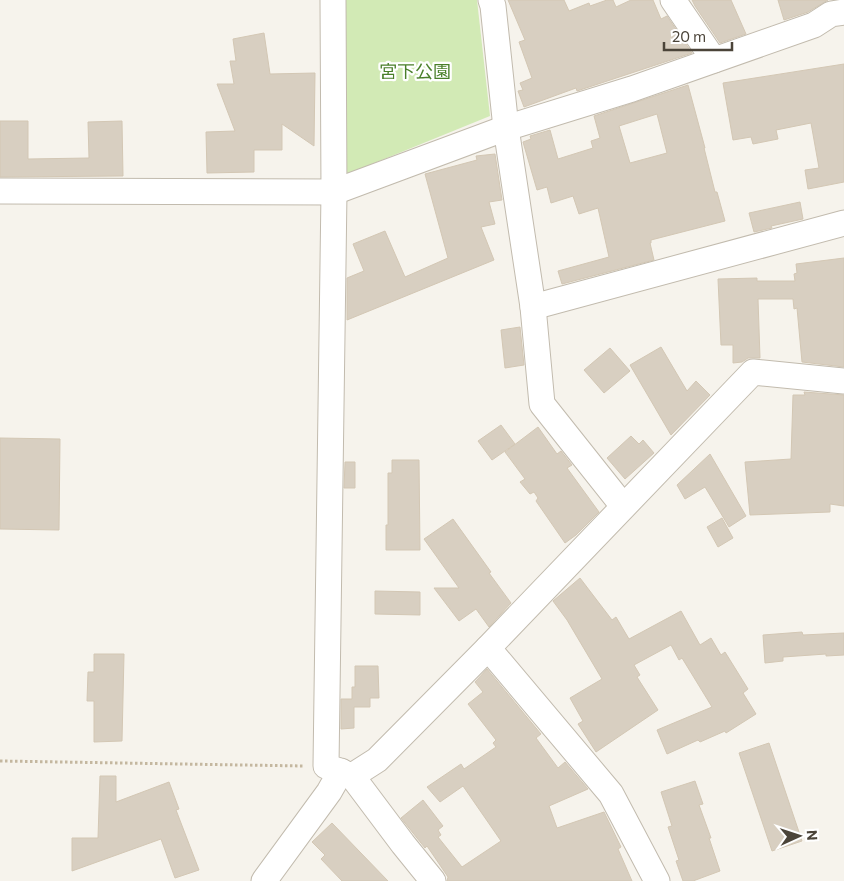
<svg xmlns="http://www.w3.org/2000/svg" width="844" height="881" font-family="Commissioner,'Noto Sans JP',sans-serif">
	<style>
		.green { fill: #d2eab5 }
		.building { fill: #d8cfc1; stroke: #d3c7b4; fill-rule: evenodd }
		.lines { fill: none; stroke-linecap: round; stroke-linejoin: round }
		.minor-casing { stroke: #c2bbae; stroke-width: 27 }
		.path { stroke: #c4b79f; stroke-width: 3; stroke-dasharray: 2.5 2.5; stroke-linecap: butt }
		.minor { stroke: #fff; stroke-width: 25 }
		.labels { text-anchor: middle; dominant-baseline: central; stroke-width: 4.5; stroke-linejoin: round; paint-order: stroke }
		.park-label { font-size: 18px; fill: #4a7f2a; stroke: #fff }
	</style>
	<rect width="100%" height="100%" fill="#f6f3ec"/>
	<path class="green" d="M344,0H477L490,116L345,175Z"/>
	<g class="building">
		<path d="M508,0H564L569,11L589,3L590,6L607,0H613L616,7L631,0H653L661,19L667,16L692,53L577,91L576,88L524,107L518,91L523,90L520,83L532,78L519,42L525,40Z"/>
		<path d="M692,0H731L746,34L720,43L695,6Z"/>
		<path d="M778,0H828L808,12L784,20Z"/>
		<path d="M264,33L270,74L315,73L314,146L282,124V150H254V172L207,173L206,132L235,131L217,84H234L230,61H236L233,39Z"/>
		<path d="M844,64V182L808,189L805,170L819,168L811,123L776,130L778,139L753,144L751,137L733,140L723,83Z"/>
		<path d="M688,85L705,148H704L715,192H717L725,221L651,240V243H650L654,260L562,284L558,271L609,257L598,208L579,214L573,196L551,203L547,187L537,190L523,142L531,139L530,136L550,130L558,159L593,148L591,141L600,138L594,116ZM657,114L667,153L630,163L619,126Z"/>
		<path d="M0,121H28V159L89,158L88,122L122,121L123,176L0,177Z"/>
		<path d="M495,154L502,200L489,202L495,224L481,227L494,260L347,320V278L364,271L353,244L385,231L405,277L448,258L425,174L477,160L476,156Z"/>
		<path d="M800,202L803,219L771,226L772,228L754,232L749,213Z"/>
		<path d="M844,258V367L802,362L797,308L794,309L793,299H758L760,358H748L742,362L733,363V345H721L718,279L757,278V281H795L794,274L797,273L796,264Z"/>
		<path d="M520,327L524,365L505,368L501,330Z"/>
		<path d="M661,347L687,391L696,381L710,395L671,435L630,365Z"/>
		<path d="M610,348L630,371L604,393L584,370Z"/>
		<path d="M804,392L844,395V506L830,504V512L750,515L745,462L791,459L793,395H805Z"/>
		<path d="M501,425L515,444L492,460L478,441Z"/>
		<path d="M538,427L557,454L561,451L572,465L567,468L599,512L576,535L565,543L536,501L538,498L534,492L530,494L520,482L525,479L505,452Z"/>
		<path d="M631,436L639,444L643,440L654,453L625,479L607,458Z"/>
		<path d="M0,438L60,439L59,530L0,529Z"/>
		<path d="M710,454L746,516L729,527L705,487L685,499L677,485Z"/>
		<path d="M392,460H419L420,550H386V525H388V473H392Z"/>
		<path d="M345,462H355V488H344Z"/>
		<path d="M722,518L733,538L718,547L707,527Z"/>
		<path d="M453,519L491,572L489,573L511,603L489,627L476,609L459,621L434,588H459L424,539Z"/>
		<path d="M580,578L612,620L616,617L629,639L681,611L700,645L711,638L721,655L725,652L748,689L743,693L756,714L726,733L725,731L700,742L698,740L667,754L657,730L712,707L682,658L679,660L671,645L634,665L640,675L637,677L658,710L596,752L578,724L583,721L570,698L602,679L567,620L553,601Z"/>
		<path d="M375,591L420,592V615L375,614Z"/>
		<path d="M802,632L803,635L844,633V655L826,656V654L783,657V661L765,663L763,635Z"/>
		<path d="M94,654H124L122,741L94,742V701H87L88,672H94Z"/>
		<path d="M355,666H378L379,698H370V707H354V728L341,729V699H352V687H355Z"/>
		<path d="M487,669L541,734L536,738L558,768L565,762L588,789L549,806L557,828L604,812L621,847L618,849L632,881H447L448,877L427,846L425,848L401,818L423,800L443,826L438,830L441,835L438,837L462,867L501,841L463,786L440,802L427,787L461,764L464,769L496,747L493,743L496,740L468,704L483,692L475,682Z"/>
		<path d="M769,743L802,841L772,851L739,753Z"/>
		<path d="M100,776H116V802L169,782L179,809L176,810L199,870L175,878L161,839L72,871V838H98Z"/>
		<path d="M695,781L703,804L699,805L711,838H709L720,871L693,881H683L676,861L679,860L668,827L672,826L661,792Z"/>
		<path d="M332,823L388,881H342L321,859L325,855L312,842Z"/>
	</g>
	<g class="lines">
		<g class="minor-casing">
			<g id="minor">
				<path d="M333,0L334,192L326,766L352,776L403,844L433,881"/>
				<path d="M491,0L493,6L506,128L533,307L542,404L623,506"/>
				<path d="M673,0L714,60"/>
				<path d="M0,191L334,192L506,128L632,89L814,25L831,14L844,12"/>
				<path d="M533,307L844,223"/>
				<path d="M488,648L611,794L657,881"/>
				<path d="M352,776L377,760L488,648L753,372L844,381"/>
				<path d="M264,881L329,792L341,771"/>
			</g>
		</g>
		<path class="path" d="M0,761L303,766"/>
		<use href="#minor" class="minor"/>
	</g>
	<g class="labels">
		<g class="park-label">
			<text x="415" y="71">宮下公園</text>
		</g>
	</g>
	<g transform="translate(799 836) rotate(87)" stroke="#ffffff" stroke-width="4" paint-order="stroke">
	<path d="M0-4L9 19L0 12L-9 19Z" fill="#4b4439"/>
	<text y="-8" font-size="14" font-weight="bold" text-anchor="middle" fill="#4b4439">N</text>
	</g>
	<path d="M664 42v8h68v-8" fill="none" stroke="#4b4439" stroke-width="2.5"/>
	<text x="672" y="42" font-size="15" fill="#4b4439" stroke="#ffffff" stroke-width="4" paint-order="stroke">20 m</text>
</svg>
